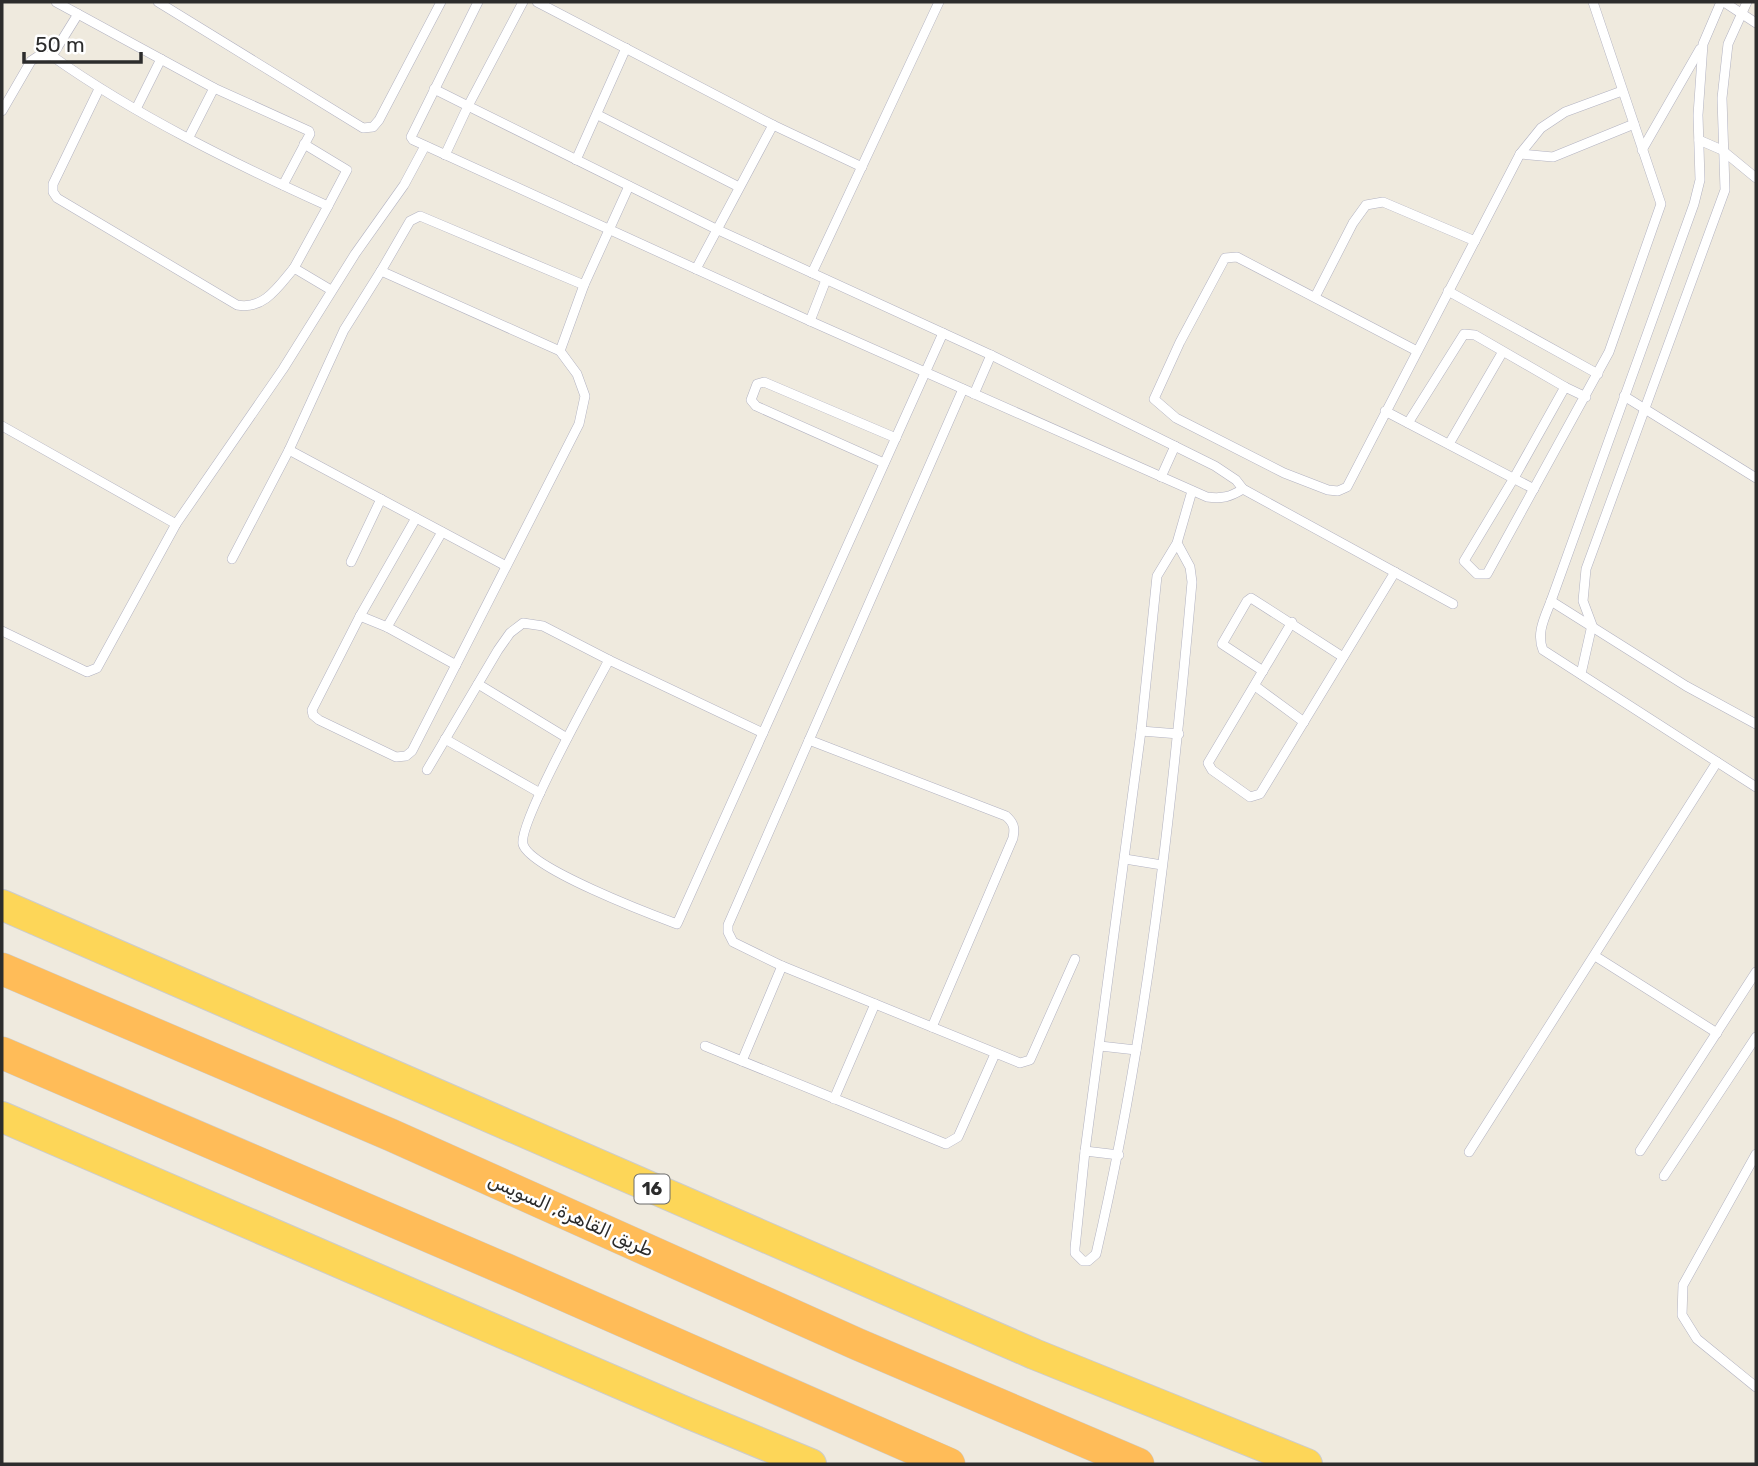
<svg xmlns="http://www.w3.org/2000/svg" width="1758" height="1466" font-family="Rubik,Vazirmatn,sans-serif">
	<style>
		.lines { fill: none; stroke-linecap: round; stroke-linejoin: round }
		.service-casing { stroke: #b2b2c1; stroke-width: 10 }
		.trunk-casing { stroke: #ccc; stroke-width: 32 }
		.motorway-casing { stroke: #ccc; stroke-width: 33 }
		.service { stroke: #fff; stroke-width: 9 }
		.trunk { stroke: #fdd658; stroke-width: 30 }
		.motorway { stroke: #ffbc58; stroke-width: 32 }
		.labels { text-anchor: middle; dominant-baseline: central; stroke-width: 5; stroke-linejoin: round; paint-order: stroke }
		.shield { fill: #fff; stroke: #6b6b6b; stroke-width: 2 }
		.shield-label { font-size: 18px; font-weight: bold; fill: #2c2c2c }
		.street-label { font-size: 19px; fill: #2c2c2c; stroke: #fff }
	</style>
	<rect width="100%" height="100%" fill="#efeade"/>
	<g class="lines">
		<g class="service-casing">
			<g id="service">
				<path d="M56,2L214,88L309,131L310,134L283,185"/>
				<path d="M158,2L363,128L373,127L379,120L441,2"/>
				<path d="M478,2L411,137L413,140L810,321L1207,497C1222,499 1230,497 1243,489"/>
				<path d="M523,2L468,106L716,229L991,355L1215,466L1236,480L1243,489L1453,604"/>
				<path d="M537,2L773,125L862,167"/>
				<path d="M1721,2L1703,44L1698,115L1700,180L1694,204L1551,601C1545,617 1536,633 1543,650L1756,787"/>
				<path d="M1724,2L1756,23"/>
				<path d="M52,56L78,14"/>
				<path d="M99,89L53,184V192L57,198L237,305C264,310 278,287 294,268L331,290"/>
				<path d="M434,89L468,106L445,155"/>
				<path d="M136,109L161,59"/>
				<path d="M2,111L31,61L37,57L52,56C135,115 235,164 328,206L294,268"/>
				<path d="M598,115L739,187"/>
				<path d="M189,137L214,88"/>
				<path d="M1699,140L1722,150L1756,178"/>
				<path d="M304,144L347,170L328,206"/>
				<path d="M1642,150L1700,49"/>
				<path d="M1520,154L1553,157L1634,124"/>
				<path d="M576,160L626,48"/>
				<path d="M696,269L773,125"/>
				<path d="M381,271L410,221L420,216L584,285"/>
				<path d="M812,273L939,2"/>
				<path d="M1448,291L1598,374"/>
				<path d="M1315,297L1353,223L1366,205L1383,202L1475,241"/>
				<path d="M810,321L826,280"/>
				<path d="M1417,351L1237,257L1225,258L1180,342L1154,399L1176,418L1284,473L1328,490L1338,491L1347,487L1520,154L1541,128L1565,112L1622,91"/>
				<path d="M963,389L728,925V932L733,942L782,966L1020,1063L1030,1060L1075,959"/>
				<path d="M974,394L991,355"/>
				<path d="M1624,396L1756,478"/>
				<path d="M1586,397L1565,387L1514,478L1464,561L1477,574H1487L1609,352L1661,204L1593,2"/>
				<path d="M1385,411L1534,489"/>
				<path d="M1408,423L1464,334L1475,335L1565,387"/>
				<path d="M2,426L176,524"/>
				<path d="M1449,444L1502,353"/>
				<path d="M289,450L506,566"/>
				<path d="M884,463L756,406L751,400L757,384L764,382L896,438"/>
				<path d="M1161,477L1175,446"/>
				<path d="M416,518L360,616L312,710L313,715L319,720L396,757L406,756L412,751L579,424L585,396L577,374L560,351L584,285L629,186"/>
				<path d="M1177,543L1190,567L1192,582C1172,807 1147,1034 1096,1254L1088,1261H1083L1075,1253V1248L1085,1151L1141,731L1157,576L1177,543L1192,491"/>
				<path d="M232,559L289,450L344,330L381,271L560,351"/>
				<path d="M351,562L381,499"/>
				<path d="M1551,601L1686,686L1756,724"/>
				<path d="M360,616L387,627L456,665"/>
				<path d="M1292,622L1208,763L1212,770L1250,797L1260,794L1395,572"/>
				<path d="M387,627L442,532"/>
				<path d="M2,631L87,672L97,668L176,524L283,369L355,254L404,185L425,146"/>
				<path d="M609,660C595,686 518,824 523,844C529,868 650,914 677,924L943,333"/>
				<path d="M1263,671L1222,644L1247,601L1251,598L1343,657"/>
				<path d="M1581,674L1592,625L1583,601L1586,569L1725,190L1722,98L1728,44L1747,2"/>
				<path d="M478,684L567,738"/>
				<path d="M1255,686L1304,722"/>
				<path d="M1141,731L1179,734"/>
				<path d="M445,739L540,793"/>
				<path d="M809,740L1006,816C1014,823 1015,828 1013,838L932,1027"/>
				<path d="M427,770L498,650L510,633L523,623L543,626L609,660L763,733"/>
				<path d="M1125,859L1162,865"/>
				<path d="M1595,956L1717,1033"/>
				<path d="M705,1046L946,1144L958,1137L995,1054"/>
				<path d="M1100,1046L1136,1050"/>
				<path d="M742,1061L782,966"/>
				<path d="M834,1099L875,1004"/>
				<path d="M1085,1151L1119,1155"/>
				<path d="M1640,1151L1756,972"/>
				<path d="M1469,1152L1717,762"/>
				<path d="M1756,1154L1683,1285L1682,1315L1697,1339L1756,1387"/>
				<path d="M1664,1176L1756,1037"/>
			</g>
		</g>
		<g class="trunk-casing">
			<g id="trunk">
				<path d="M2,905L1034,1354L1307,1464"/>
				<path d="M2,1117L690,1414L811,1464"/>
			</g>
		</g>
		<g class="motorway-casing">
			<g id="motorway">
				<path d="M2,969L391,1135L857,1344L1138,1464"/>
				<path d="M2,1053L505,1269L949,1464"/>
			</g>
		</g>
		<use href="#service" class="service"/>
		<use href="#trunk" class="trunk"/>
		<use href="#motorway" class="motorway"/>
	</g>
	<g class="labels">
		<rect class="shield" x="634.5" y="1174.5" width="35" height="29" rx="5"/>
		<g class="shield-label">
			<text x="652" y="1189">16</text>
		</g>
		<g class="street-label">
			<text transform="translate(571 1215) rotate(24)">طريق القاهرة, السويس</text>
		</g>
	</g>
	<rect width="1758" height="1466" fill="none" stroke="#2c2c2c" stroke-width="7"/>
	<path d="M24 52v10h117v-10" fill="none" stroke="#2c2c2c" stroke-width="3.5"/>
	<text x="35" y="52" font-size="21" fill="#2c2c2c" stroke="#ffffff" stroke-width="5" paint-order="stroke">50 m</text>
</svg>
